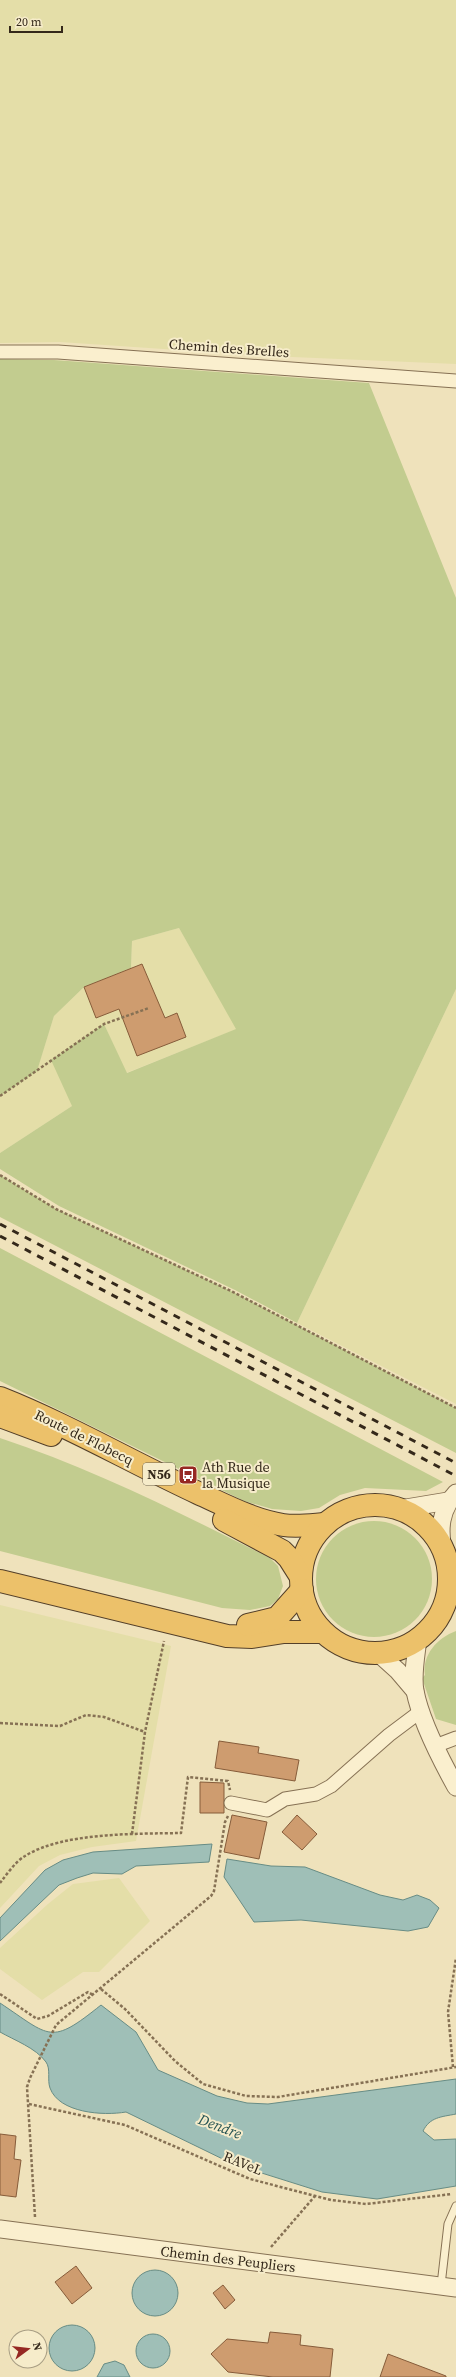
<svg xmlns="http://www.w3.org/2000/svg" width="456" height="2377" font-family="'Source Serif 4',serif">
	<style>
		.farmland { fill: #e4dea8 }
		.green { fill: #c2cc8f }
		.water { fill: #9fbfb7; stroke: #678c85 }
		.building { fill: #ce9c6f; stroke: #865c3a }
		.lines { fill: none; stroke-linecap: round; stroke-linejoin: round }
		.service-casing { stroke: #867154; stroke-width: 9 }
		.minor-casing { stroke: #867154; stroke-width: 15 }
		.tertiary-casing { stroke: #867154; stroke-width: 19 }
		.trunk-casing { stroke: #533f29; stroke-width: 24 }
		.path { stroke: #867154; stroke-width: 2.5; stroke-dasharray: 3 2; stroke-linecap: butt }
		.service { stroke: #faefce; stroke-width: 7 }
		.minor { stroke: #faefce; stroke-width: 13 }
		.tertiary { stroke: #faefce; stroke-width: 17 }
		.trunk { stroke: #ecc16a; stroke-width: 22 }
		.rail { stroke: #34281a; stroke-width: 3; stroke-dasharray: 7 7; stroke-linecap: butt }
		.labels { text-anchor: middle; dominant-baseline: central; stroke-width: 4; stroke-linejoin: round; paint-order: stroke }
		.shield { fill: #f6ecca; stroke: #6e634f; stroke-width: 1 }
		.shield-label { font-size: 13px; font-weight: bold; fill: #34281a }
		.street-label { font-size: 14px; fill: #34281a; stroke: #f6ecca }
		.poi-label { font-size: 14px; fill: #34281a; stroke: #f6ecca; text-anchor: start }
		.water-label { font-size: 15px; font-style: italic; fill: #285554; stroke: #f6ecca }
	</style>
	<rect width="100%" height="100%" fill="#efe2bb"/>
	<g class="farmland">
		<path d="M0,0H456V364L269,356L60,342L0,343Z"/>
		<path d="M179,928L237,1029L126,1073L104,1024L72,1106L0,1153V1096L37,1070L54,1016L84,987L131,968L132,941Z"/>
		<path d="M456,989V1404L297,1323Z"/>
		<path d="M0,1605L171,1646L136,1841L92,1847L60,1855L39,1866L0,1908Z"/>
		<path d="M119,1878L150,1921L99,1972H83L42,2000L0,1969V1948L48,1904L73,1884Z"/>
	</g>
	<g class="green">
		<path d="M0,359L54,360L369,383L456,598V989L297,1323L235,1290L59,1206L0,1169V1153L72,1106L51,1060L104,1024L127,1073L236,1029L179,928L132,941L131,968L84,987L54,1016L37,1071L0,1096Z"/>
		<path d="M0,1175L56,1209L233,1292L456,1408V1453L0,1217Z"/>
		<path d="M0,1248L443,1482L426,1491L365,1488L340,1495L319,1508L301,1511L272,1509L244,1501L0,1381Z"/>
		<path d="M0,1438C94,1469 182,1514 270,1558L278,1566L283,1586L278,1599L270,1606L250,1610L222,1608L0,1551Z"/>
		<circle cx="374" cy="1579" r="58"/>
		<path d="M456,1631V1725L436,1719L422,1678L425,1675C422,1655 437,1638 456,1631Z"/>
	</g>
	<g class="water">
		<path d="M212,1844L209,1862L136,1866L122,1874L93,1873L77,1878L59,1885L0,1941V1918L45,1870L63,1860L93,1852Z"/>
		<path d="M227,1859L271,1866L305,1867L380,1895L403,1900L417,1895L430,1900L439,1908L428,1927L408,1931L301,1920L254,1922L224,1877Z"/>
		<path d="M0,2003C51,2037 50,2046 101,2005L136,2032L158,2070L217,2096L247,2103L268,2104L456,2079V2114C441,2117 430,2117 423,2131L434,2140L456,2139V2186L377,2199L322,2192L233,2164L126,2112C103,2116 59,2113 50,2088C47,2080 51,2069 46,2062C36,2048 14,2040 0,2032Z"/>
		<circle cx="155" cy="2293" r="23"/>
		<circle cx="72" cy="2348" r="23"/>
		<circle cx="153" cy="2351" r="17"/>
		<path d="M115,2361L124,2365L130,2377H97L104,2364Z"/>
	</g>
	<g class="building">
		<path d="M142,964L165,1018L177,1013L186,1037L137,1056L119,1009L96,1018L84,987Z"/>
		<path d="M219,1741L259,1747L258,1753L299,1760L295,1781L215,1768Z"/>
		<path d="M200,1782L224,1783V1813H200Z"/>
		<path d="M232,1815L267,1822L259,1859L224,1852Z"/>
		<path d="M297,1815L317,1834L302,1850L282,1832Z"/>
		<path d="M0,2134L16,2136L14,2159L21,2160L16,2197L0,2195Z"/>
		<path d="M76,2266L92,2288L72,2304L55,2282Z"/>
		<path d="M223,2285L235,2300L225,2309L213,2293Z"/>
		<path d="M270,2332L301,2335L300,2345L333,2349L330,2377H273L228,2372L211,2354L227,2339L268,2343Z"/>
		<path d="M388,2354L446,2376V2377H380Z"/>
	</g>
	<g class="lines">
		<g class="service-casing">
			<path id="service" d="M441,2285L448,2224L456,2206"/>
		</g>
		<g class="minor-casing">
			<g id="minor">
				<path d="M0,352H58L456,381"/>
				<path d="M435,1746L456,1738"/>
				<path d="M231,1803L267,1810L285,1799L316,1794L331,1786L389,1735L421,1711"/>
			</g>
		</g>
		<g class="tertiary-casing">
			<g id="tertiary">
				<path d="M400,1509L448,1501"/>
				<path d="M443,1551C439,1529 440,1510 456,1493"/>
				<path d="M418,1639C416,1656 412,1675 415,1691C421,1722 441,1760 456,1787"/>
				<path d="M378,1653L398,1671L415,1691"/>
				<path d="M0,2229L456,2288"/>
			</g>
		</g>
		<g class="trunk-casing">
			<g id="trunk">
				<path d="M0,1398C68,1425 131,1462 198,1493C225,1505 252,1520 283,1525C297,1527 311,1525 325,1524"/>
				<path d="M0,1416L51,1435"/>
				<circle cx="375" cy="1579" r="74"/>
				<path d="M224,1520L282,1551L289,1558L301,1577"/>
				<path d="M0,1581L227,1636L252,1637L284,1632H322"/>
				<path d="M248,1625L277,1618L302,1590"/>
			</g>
		</g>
		<g class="path">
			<path d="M0,1096L104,1024L149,1008"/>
			<path d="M0,1175L56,1209L233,1292L456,1408"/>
			<path d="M0,1723L60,1726L86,1715L104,1717L145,1732"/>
			<path d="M132,1834L145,1732L164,1641"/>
			<path d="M0,1883C7,1874 16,1861 25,1856C63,1832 137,1834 181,1833L188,1777L228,1781L230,1790"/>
			<path d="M101,1989L125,2009L175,2061L203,2084L246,2096L278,2097L456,2067"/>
			<path d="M0,1994L37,2019L48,2016L88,1992L93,1995"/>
			<path d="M453,2067L448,2012L456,1958"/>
			<path d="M29,2104L125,2125L250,2179L331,2200L366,2204L452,2194"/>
			<path d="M35,2217L27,2087L30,2078L56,2025L211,1896L214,1891L225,1822L228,1816"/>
			<path d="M271,2247L315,2196"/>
		</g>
		<use href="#service" class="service"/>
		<use href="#minor" class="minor"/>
		<use href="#tertiary" class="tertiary"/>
		<use href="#trunk" class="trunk"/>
		<g class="rail">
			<path d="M0,1224L456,1463"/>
			<path d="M0,1236L456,1476"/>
		</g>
	</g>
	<defs>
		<g id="bus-square" transform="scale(1)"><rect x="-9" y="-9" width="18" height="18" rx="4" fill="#962823" stroke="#f6ecca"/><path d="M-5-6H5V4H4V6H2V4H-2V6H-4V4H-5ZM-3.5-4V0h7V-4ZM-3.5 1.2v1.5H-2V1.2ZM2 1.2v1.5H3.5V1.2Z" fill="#fff"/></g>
	</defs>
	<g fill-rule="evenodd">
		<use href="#bus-square" x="188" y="1475"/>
	</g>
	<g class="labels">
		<rect class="shield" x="143" y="1463" width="32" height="22" rx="3"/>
		<g class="shield-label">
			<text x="159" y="1474">N56</text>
		</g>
		<g class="street-label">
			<text transform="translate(229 348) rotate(4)">Chemin des Brelles</text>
			<text transform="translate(84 1437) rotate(26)">Route de Flobecq</text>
			<text transform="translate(243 2163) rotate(22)">RAVeL</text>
			<text transform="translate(228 2259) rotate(7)">Chemin des Peupliers</text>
		</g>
		<g class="poi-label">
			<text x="202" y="1467">Ath Rue de<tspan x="202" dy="16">la Musique</tspan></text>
		</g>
		<g class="water-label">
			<text transform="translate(220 2126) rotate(21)">Dendre</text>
		</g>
	</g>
	<g transform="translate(28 2349) rotate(75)"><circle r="19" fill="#f6ecca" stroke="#a89e84"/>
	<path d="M0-3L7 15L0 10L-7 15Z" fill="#962823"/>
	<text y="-6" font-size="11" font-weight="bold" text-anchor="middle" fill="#34281a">N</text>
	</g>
	<path d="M10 26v6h52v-6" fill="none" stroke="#34281a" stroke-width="2"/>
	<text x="16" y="26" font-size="12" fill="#34281a" stroke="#f6ecca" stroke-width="3" paint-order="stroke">20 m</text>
</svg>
